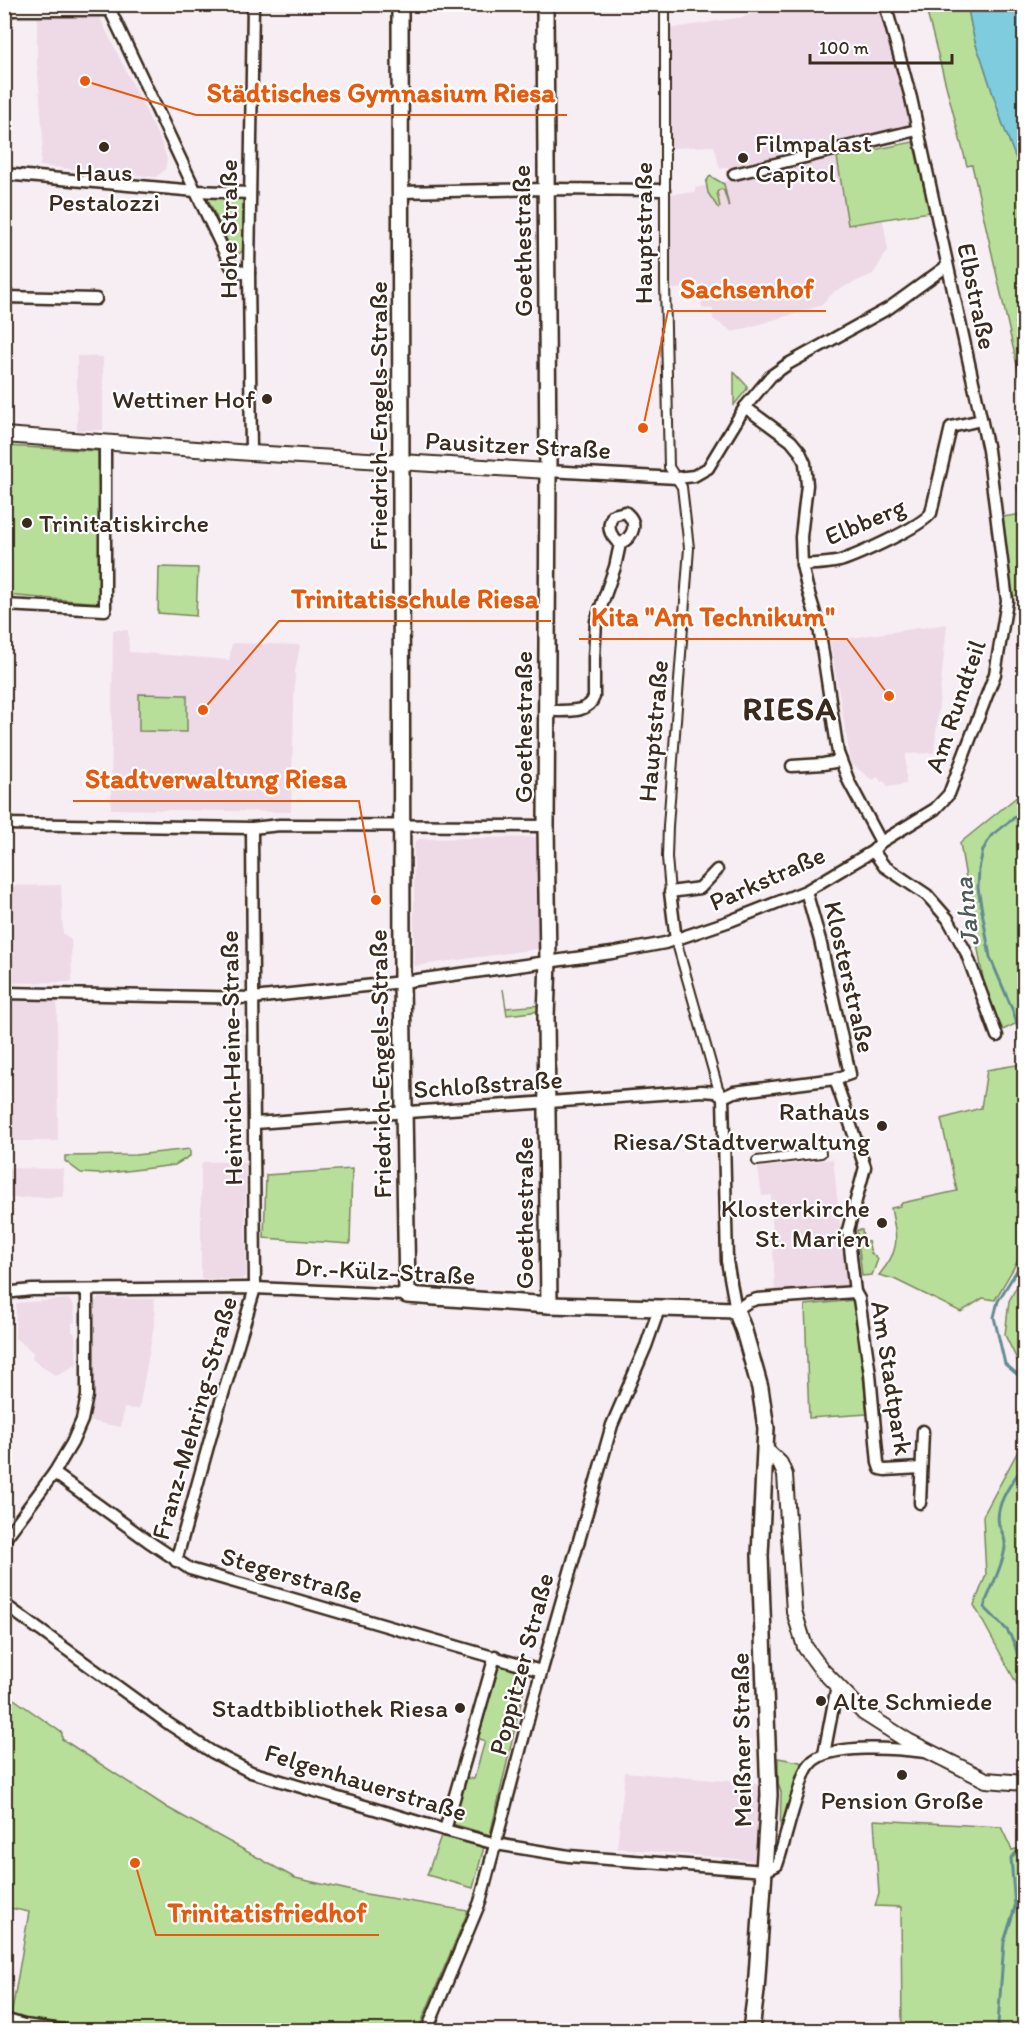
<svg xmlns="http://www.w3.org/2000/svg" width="1029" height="2035" font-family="Itim,sans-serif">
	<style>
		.built { fill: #eed9e7 }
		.green { fill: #b8df9a; stroke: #7a845c; stroke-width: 1.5 }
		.water { fill: #7fccde; stroke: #648b91; stroke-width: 1.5 }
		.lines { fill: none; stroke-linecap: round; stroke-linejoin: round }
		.stream { stroke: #648b91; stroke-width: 3 }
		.pedestrian-casing { stroke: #3b2a1e; stroke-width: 12 }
		.minor-casing { stroke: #3b2a1e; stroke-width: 15 }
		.tertiary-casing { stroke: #3b2a1e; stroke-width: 18 }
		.secondary-casing { stroke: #3b2a1e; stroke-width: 20 }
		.pedestrian { stroke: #fff; stroke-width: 8 }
		.minor { stroke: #fff; stroke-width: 10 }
		.tertiary { stroke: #fff; stroke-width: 14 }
		.secondary { stroke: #fff; stroke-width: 15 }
		.poi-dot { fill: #3b2a1e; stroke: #fff; stroke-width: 2 }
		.labels { text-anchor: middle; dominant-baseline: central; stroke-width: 4.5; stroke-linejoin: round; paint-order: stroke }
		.poi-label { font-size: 26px; fill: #3b2a1e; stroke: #fff; text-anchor: end }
		.street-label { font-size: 26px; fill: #3b2a1e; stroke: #fff }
		.water-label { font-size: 27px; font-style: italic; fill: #4f5b58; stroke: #fff }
		.district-label { font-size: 32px; font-weight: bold; letter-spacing: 1.5px; fill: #3b2a1e; stroke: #fff }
		.leader { fill: none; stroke: #e8590c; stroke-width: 2 }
		.callout-dot { fill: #e8590c; stroke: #fff; stroke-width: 2 }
		.callout-label { font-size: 27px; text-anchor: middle; font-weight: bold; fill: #e8590c; stroke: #fff; stroke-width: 4.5; stroke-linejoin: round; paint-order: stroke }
	</style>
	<rect width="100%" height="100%" fill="#f7eef4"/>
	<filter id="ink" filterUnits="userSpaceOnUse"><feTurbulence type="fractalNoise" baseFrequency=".0167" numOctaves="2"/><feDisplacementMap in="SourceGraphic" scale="12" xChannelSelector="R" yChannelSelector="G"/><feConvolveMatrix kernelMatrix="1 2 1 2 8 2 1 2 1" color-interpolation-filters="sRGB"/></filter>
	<g filter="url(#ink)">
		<g class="built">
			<path d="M775,5H879L900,73L913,125L720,169L714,146L669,148L668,29L743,17Z"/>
			<path d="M37,18H100L162,144L167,159L165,170L156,177L40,166L43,138L37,61Z"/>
			<path d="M837,157L848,224L883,220L888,250L873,274L835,291L820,306L733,332L713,319V309H702L701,288L670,289L669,194L695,192V188Z"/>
			<path d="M77,356L103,357V430H77Z"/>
			<path d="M947,624L934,753L906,754V784L888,787L884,781L881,782L878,777L872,780L851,763L830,641Z"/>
			<path d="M113,630H128L129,652L229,660L232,643L300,645L295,672L291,812L111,809Z"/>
			<path d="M539,837L541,946L537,949L414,966V843L419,839Z"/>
			<path d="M61,885L63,933L71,940L72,982L5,983V886Z"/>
			<path d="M5,1001H57L58,1141H5Z"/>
			<path d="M833,1159L847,1285L775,1293L771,1195L762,1196L758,1168Z"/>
			<path d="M242,1161L245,1164L246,1275L242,1279H201V1166L203,1162Z"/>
			<path d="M5,1168L63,1169L64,1197L5,1198Z"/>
			<path d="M98,1298L154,1299L155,1320L139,1409L124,1408L121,1427L89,1421L93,1388L91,1306Z"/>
			<path d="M68,1299L74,1306L75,1322L72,1323V1332L75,1333L77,1364L56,1376L32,1359L33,1352L15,1338L16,1303Z"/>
			<path d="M625,1772L759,1784L757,1861L617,1848Z"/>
		</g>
		<g class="green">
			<path d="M925,5H967C971,21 973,43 981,57L1002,122L1024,180V396L972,165L967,166Z"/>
			<path d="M913,142L930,212L848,225L837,157Z"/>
			<path d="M710,176L724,184L729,207L724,191L721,189L717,192L720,207L718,208L708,193L706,182Z"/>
			<path d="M207,197L243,199V250L239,254L233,253Z"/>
			<path d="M734,372L747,386V389L734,405Z"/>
			<path d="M4,446L98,451L101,603L5,595Z"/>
			<path d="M1024,485V595L1012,596L1003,517L1023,514L1017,487Z"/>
			<path d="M159,567L198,568L196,616L158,613Z"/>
			<path d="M139,694L187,695V732L139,731Z"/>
			<path d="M1024,791V1025L1023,1020L1003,1030L985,990L960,843Z"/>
			<path d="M503,989L506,1008L541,1005L540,1011L507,1015Z"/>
			<path d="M1022,1064L1024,1074V1250L995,1300L983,1298L961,1312L894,1279L879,1275C901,1249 897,1240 891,1208L900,1206L902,1203L957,1191L941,1119L981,1108L987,1070Z"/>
			<path d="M190,1149V1156L175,1165L101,1174L81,1173L65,1161V1156L135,1155Z"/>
			<path d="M352,1169L350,1244L264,1238L266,1175Z"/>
			<path d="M857,1230H862L863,1240L868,1241L871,1253L878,1259L872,1275L862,1276Z"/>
			<path d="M1024,1273V1374L1005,1335L1009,1301Z"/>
			<path d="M855,1300L867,1414L809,1418L805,1305Z"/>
			<path d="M1024,1396V1697L974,1605L986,1575L983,1516L1019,1449Z"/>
			<path d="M500,1664L520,1671L526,1681L490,1835L453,1824L467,1778L474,1779L485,1741L478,1738Z"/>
			<path d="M4,1692L62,1733V1739L168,1808L295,1878L366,1894L468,1911L418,2030H97L11,2017L29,1912L5,1907Z"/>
			<path d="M778,1758L800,1762L801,1766L780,1838L781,1792L778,1784Z"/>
			<path d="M874,1820L1001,1827L1012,1850L1024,1847V2030H902L901,1907L875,1906L879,1894Z"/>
			<path d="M442,1833L484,1847L473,1888L427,1875Z"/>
		</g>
		<path class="water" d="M967,5H1024V180L1002,122L981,57C973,43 971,21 967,5Z"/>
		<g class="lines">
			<g class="stream">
				<path d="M1024,810L991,836L983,850L979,869L978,888L990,957L1013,1011L1019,1031L1024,1060"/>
				<path d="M1024,1259L998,1301L994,1317L1005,1364L1024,1380"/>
				<path d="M1024,1465C1013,1481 994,1504 999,1525C1002,1533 1006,1538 1005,1547C1004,1562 992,1586 986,1601L985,1608L1007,1630L1014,1642L1024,1678"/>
				<path d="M1000,2030L998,2024L1004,1942L1015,1907L1011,1858L1024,1845"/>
			</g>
			<g class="pedestrian-casing">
				<g id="pedestrian">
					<path d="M665,4V284L669,467L682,487L689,548L668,826L667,857L670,892"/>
					<path d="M676,940L718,1088L723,1096"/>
					<path d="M757,1161L821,1153"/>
				</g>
			</g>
			<g class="minor-casing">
				<g id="minor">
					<path d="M110,4V10L231,266L244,273H249"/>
					<path d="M4,10H110"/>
					<path d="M4,174L196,191L250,193"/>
					<path d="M734,174L917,130"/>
					<path d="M401,192L545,189L664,190"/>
					<path d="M4,297L96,299"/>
					<path d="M745,407L791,441L800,452L805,463L807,485L801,537L802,565L807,587L819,627L838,753L849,782L881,842"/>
					<path d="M251,453L249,273L253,4"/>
					<path d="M548,471L677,478L694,476L708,468L745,407L771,376L788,364L889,308L947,266"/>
					<path d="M802,565C814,564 828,564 840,561C858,555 921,527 931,513L951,427L981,420"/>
					<path d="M4,605L105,610V442"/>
					<path d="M547,711C563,710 588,715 594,697V658L596,621L615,567L620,544C634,536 639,523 625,512L613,515C606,527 610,536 620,544"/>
					<path d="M792,766L823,764L840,761"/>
					<path d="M4,824L252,828L280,825L546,826"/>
					<path d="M873,851L884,866L927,895L948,919L966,952L997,1036"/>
					<path d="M676,940L670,892L700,888L717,870"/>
					<path d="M4,993L253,998L402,982L612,953L665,943L730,921L806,891L873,851L881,842L935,809L949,794L995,674L1007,601L988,450L911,98L885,4"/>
					<path d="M835,1079L865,1167L848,1230L855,1292L859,1299L870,1374L878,1463L880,1469L885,1470L921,1468"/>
					<path d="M723,1097L727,1261L736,1310L748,1302L757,1299L855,1292"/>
					<path d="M723,1097L734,1092L835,1079L850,1074L820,940L806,891"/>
					<path d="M255,1123L702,1091L715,1092L723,1097"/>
					<path d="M4,1293L32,1290L255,1288L407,1295"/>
					<path d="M54,1473L148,1541L190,1569L541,1671"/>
					<path d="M920,1503L923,1431"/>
					<path d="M4,1540L54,1473L72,1443L82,1420L87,1396V1291"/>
					<path d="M176,1561L217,1414L255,1288L252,828"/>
					<path d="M4,1604L169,1724L212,1752L251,1772L445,1830L496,1844L569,1856L765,1871L777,1865C785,1841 790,1817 798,1794C801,1784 803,1772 810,1764C827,1742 900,1749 926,1752"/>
					<path d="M824,1754L837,1686"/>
					<path d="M445,1830L495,1656"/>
					<path d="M4,2019L24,2025L63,2030"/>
					<path d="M427,2030L480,1902L533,1701L612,1425L646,1346L659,1309"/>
				</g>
			</g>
			<g class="tertiary-casing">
				<g id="tertiary">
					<path d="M4,435L251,453L548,471"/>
					<path d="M765,1449L780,1463L785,1475L794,1611L805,1647L822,1670L864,1713L908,1741L986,1780L1024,1783"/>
				</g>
			</g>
			<g class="secondary-casing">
				<g id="secondary">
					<path d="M400,4L402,982L407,1295L549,1305L736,1310L744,1331L760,1388L766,1428L760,1556L769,1795L756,1991L751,2030"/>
					<path d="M545,4L548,471L546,826L548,961L546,1017L549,1305"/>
				</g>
			</g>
			<use href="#pedestrian" class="pedestrian"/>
			<use href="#minor" class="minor"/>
			<use href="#tertiary" class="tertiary"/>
			<use href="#secondary" class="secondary"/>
		</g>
	</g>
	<g class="poi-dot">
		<circle cx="104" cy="147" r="6"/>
		<circle cx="743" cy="158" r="6"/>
		<circle cx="267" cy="399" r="6"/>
		<circle cx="27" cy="523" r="6"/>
		<circle cx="882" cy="1126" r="6"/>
		<circle cx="882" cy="1223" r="6"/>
		<circle cx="821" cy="1701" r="6"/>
		<circle cx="460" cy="1708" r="6"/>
		<circle cx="902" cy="1775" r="6"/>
	</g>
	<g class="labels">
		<g class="poi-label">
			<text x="755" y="143" text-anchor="start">Filmpalast<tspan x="755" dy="30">Capitol</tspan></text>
			<text x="104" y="172" text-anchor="middle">Haus<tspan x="104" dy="30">Pestalozzi</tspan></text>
			<text x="255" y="399">Wettiner Hof</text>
			<text x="39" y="523" text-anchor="start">Trinitatiskirche</text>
			<text x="870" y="1111">Rathaus<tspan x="870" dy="30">Riesa/Stadtverwaltung</tspan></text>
			<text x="870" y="1208">Klosterkirche<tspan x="870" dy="30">St. Marien</tspan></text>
			<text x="833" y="1701" text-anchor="start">Alte Schmiede</text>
			<text x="448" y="1708">Stadtbibliothek Riesa</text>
			<text x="902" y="1800" text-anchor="middle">Pension Große</text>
		</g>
		<g class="street-label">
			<text transform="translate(228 229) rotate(-90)">Hohe Straße</text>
			<text transform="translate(643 233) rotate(-90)">Hauptstraße</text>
			<text transform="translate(522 241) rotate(-91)">Goethestraße</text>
			<text transform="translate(977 296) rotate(78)">Elbstraße</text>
			<text transform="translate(378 416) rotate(-90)">Friedrich-Engels-Straße</text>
			<text transform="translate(518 445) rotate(3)">Pausitzer Straße</text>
			<text transform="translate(865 521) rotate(-23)">Elbberg</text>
			<text transform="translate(955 706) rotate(-71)">Am Rundteil</text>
			<text transform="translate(523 727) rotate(-90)">Goethestraße</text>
			<text transform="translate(653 731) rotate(-85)">Hauptstraße</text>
			<text transform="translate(767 878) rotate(-24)">Parkstraße</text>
			<text transform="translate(850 977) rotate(77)">Klosterstraße</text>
			<text transform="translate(231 1058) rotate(-91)">Heinrich-Heine-Straße</text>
			<text transform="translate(380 1064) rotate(-91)">Friedrich-Engels-Straße</text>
			<text transform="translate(488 1084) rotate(-4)">Schloßstraße</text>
			<text transform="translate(524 1213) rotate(-90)">Goethestraße</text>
			<text transform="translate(385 1271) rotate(3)">Dr.-Külz-Straße</text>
			<text transform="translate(892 1378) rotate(81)">Am Stadtpark</text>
			<text transform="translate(194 1418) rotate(-74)">Franz-Mehring-Straße</text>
			<text transform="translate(292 1575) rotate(16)">Stegerstraße</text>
			<text transform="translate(521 1664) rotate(-75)">Poppitzer Straße</text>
			<text transform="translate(741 1740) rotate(-91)">Meißner Straße</text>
			<text transform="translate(366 1782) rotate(17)">Felgenhauerstraße</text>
		</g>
		<g class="water-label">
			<text transform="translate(966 912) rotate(-96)">Jahna</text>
		</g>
		<g class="district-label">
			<text x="790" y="709">RIESA</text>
		</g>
	</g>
	<path class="leader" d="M85 81L196 115H567M643 428L668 311H826M203 710L279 621H551M889 696L847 639H579M376 900L359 801H73M135 1863L156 1935H379"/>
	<g class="callout-dot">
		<circle cx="85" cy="81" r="6"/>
		<circle cx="643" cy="428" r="6"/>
		<circle cx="203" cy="710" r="6"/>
		<circle cx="889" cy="696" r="6"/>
		<circle cx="376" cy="900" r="6"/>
		<circle cx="135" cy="1863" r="6"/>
	</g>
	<g class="callout-label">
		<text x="381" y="102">Städtisches Gymnasium Riesa</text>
		<text x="747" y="298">Sachsenhof</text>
		<text x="415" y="608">Trinitatisschule Riesa</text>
		<text x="713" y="626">Kita "Am Technikum"</text>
		<text x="216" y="788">Stadtverwaltung Riesa</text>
		<text x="267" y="1922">Trinitatisfriedhof</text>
	</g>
	<rect width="1029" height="2035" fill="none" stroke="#fff" stroke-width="24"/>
	<rect x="12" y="12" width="1005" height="2011" fill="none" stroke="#3b2a1e" stroke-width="2" filter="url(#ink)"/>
	<path d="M810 54v9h142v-9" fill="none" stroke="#3b2a1e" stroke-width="3"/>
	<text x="819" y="54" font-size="18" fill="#3b2a1e" stroke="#ffffff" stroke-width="4.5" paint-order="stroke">100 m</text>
</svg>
